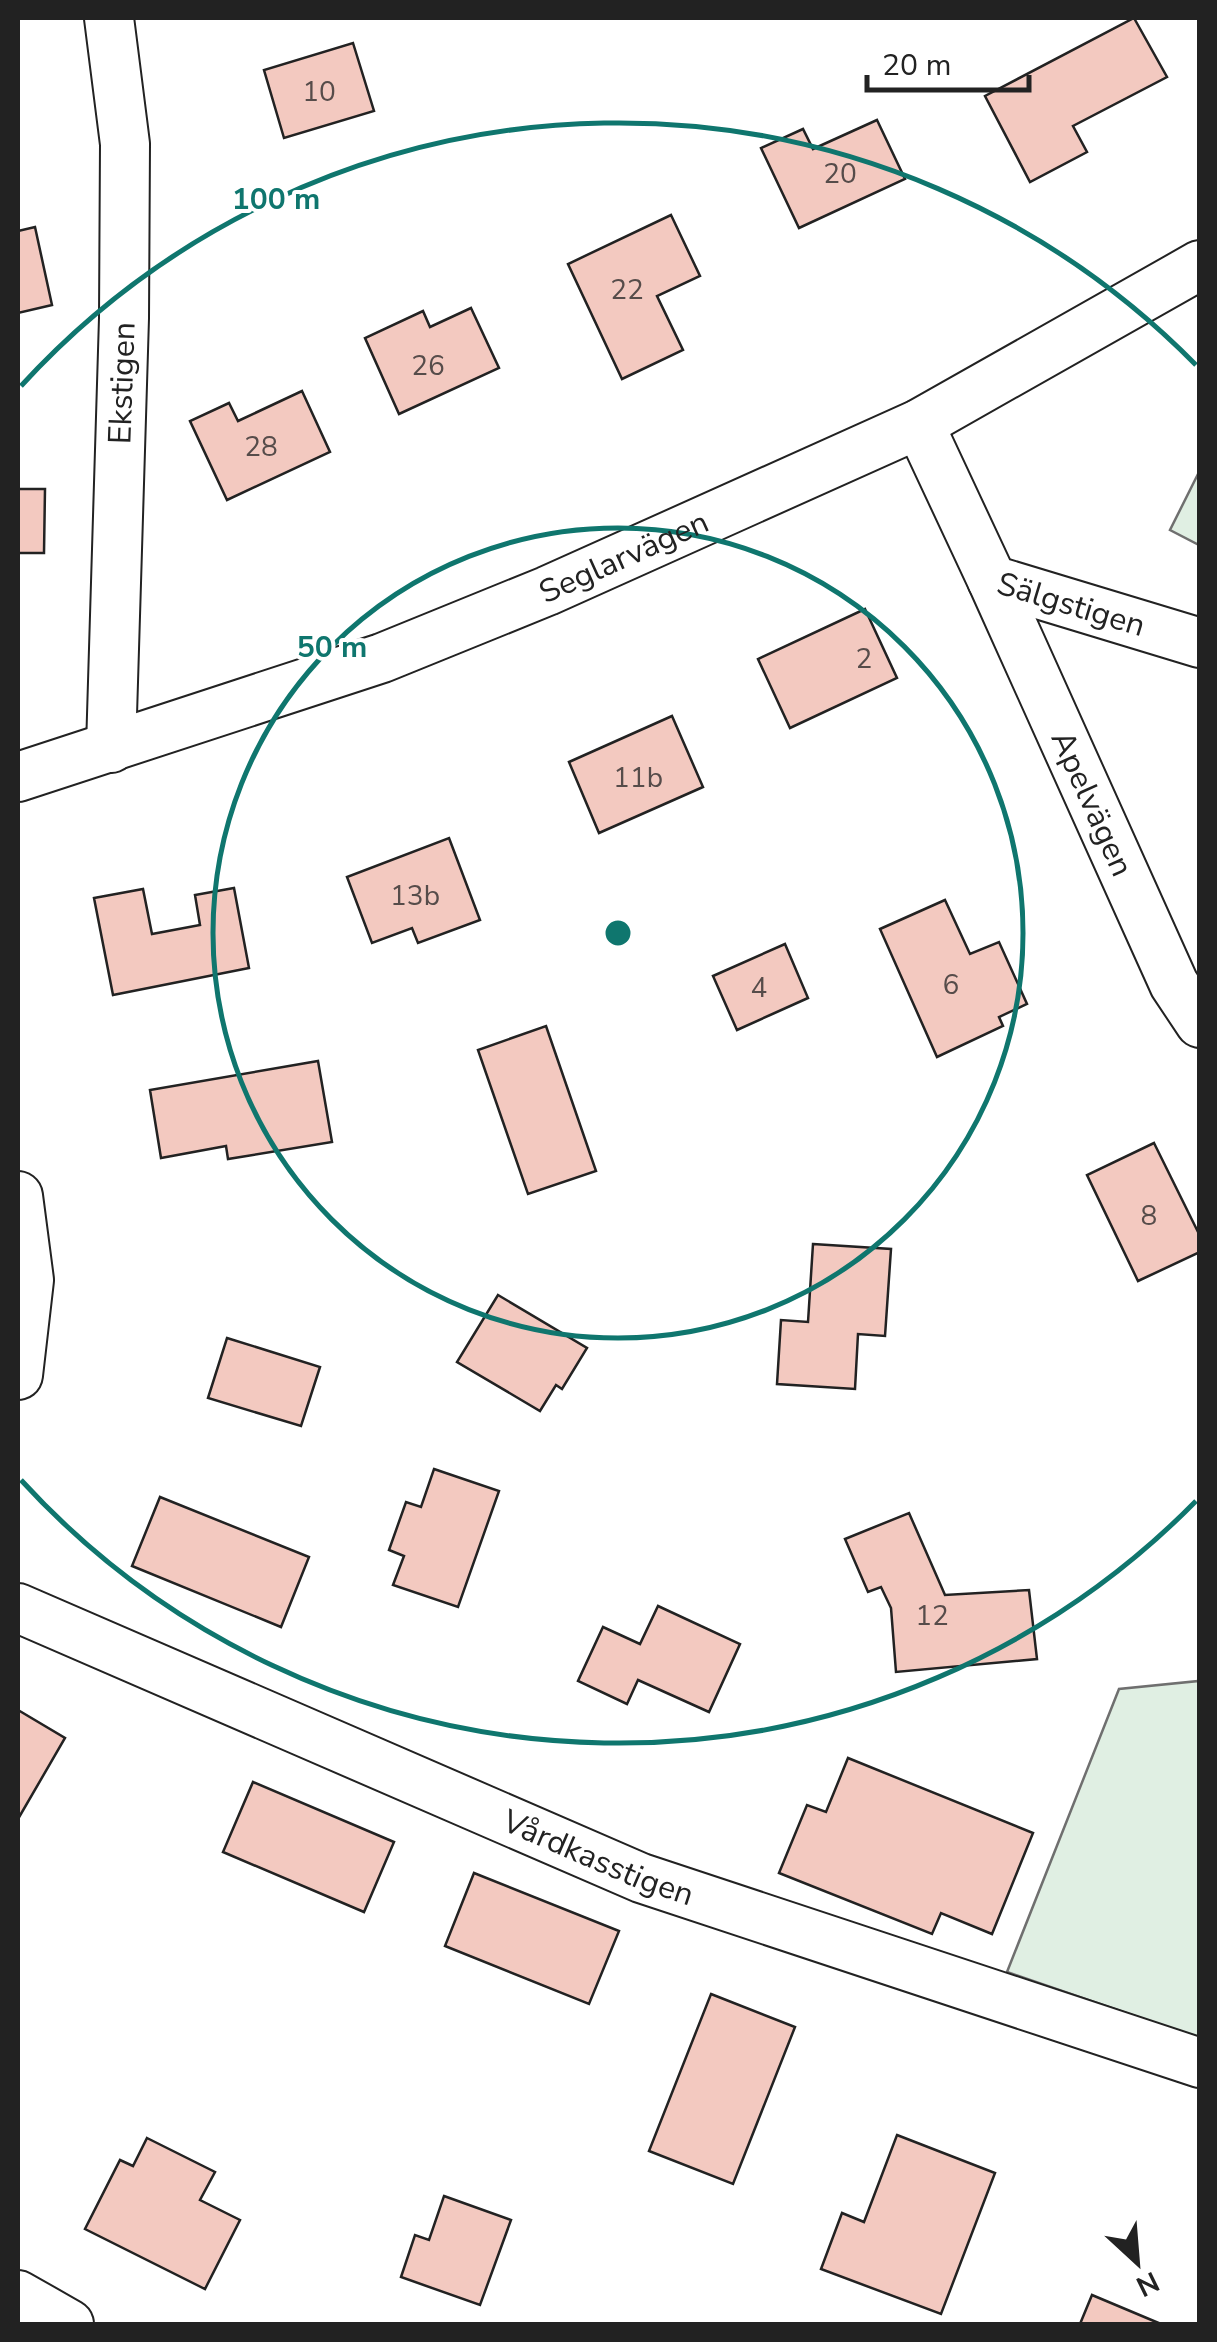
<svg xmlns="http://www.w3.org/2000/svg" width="1217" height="2342" font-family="'Nunito Sans',sans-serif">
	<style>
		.green { fill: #e0efe3; stroke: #6f6f6f; stroke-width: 2.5 }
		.building { fill: #f3c9c0; stroke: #222; stroke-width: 2.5 }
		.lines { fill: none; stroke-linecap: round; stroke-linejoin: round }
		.minor-casing { stroke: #222; stroke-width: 52 }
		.minor { stroke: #fff; stroke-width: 48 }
		.ring { fill: none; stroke: #0f766e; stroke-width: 5 }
		.labels { text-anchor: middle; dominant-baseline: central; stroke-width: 8; stroke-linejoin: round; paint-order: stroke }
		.number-label { font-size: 28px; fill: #564c4a }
		.street-label { font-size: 32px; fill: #222; stroke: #fff }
		.centre { fill: #0f766e; stroke: #fff; stroke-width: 5 }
		.ring-label { font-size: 30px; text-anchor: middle; font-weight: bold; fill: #0f766e; stroke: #fff; stroke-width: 8; stroke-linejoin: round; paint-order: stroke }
	</style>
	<rect width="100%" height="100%" fill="#fff"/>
	<g class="green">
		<path d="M1199,472L1200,545H1199L1170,530Z"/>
		<path d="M1199,1681V2038L1007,1972L1119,1689Z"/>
	</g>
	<g class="building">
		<path d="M1134,18L1167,77L1073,126L1087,152L1030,182L985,96Z"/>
		<path d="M353,43L374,111L284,138L264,70Z"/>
		<path d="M877,120L905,179L799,228L761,148L803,129L813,149Z"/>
		<path d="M671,215L700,276L657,296L683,350L622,379L568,264Z"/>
		<path d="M35,227L52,305L18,313V231Z"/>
		<path d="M471,308L499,368L399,414L365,338L423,311L430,327Z"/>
		<path d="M302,391L330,452L227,500L190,421L229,403L238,421Z"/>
		<path d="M18,489H45L44,553H18Z"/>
		<path d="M865,609L897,678L790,728L758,659Z"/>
		<path d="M672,716L703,787L599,833L569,762Z"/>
		<path d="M449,838L480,920L418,943L412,928L372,943L347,877Z"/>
		<path d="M234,888L249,968L113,995L94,898L143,889L152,934L200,925L195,895Z"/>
		<path d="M945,900L970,954L999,942L1027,1004L999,1017L1003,1026L937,1057L880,929Z"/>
		<path d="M785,944L808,998L737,1030L713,976Z"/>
		<path d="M546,1026L596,1171L528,1194L478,1050Z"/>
		<path d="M318,1061L332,1142L228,1159L226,1146L161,1158L150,1090Z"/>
		<path d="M1154,1143L1200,1236V1252L1138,1281L1087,1175Z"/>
		<path d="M813,1244L891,1249L885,1336L858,1334L855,1389L777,1384L781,1320L808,1322Z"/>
		<path d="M498,1295L587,1348L562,1389L556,1385L540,1411L457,1362Z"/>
		<path d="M227,1338L320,1367L301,1426L208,1398Z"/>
		<path d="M434,1469L499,1491L458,1607L393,1585L404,1556L389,1550L406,1502L421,1507Z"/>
		<path d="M160,1497L309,1557L281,1627L132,1566Z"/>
		<path d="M909,1513L945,1595L1029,1590L1037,1659L896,1672L891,1608L881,1587L868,1592L845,1539Z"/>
		<path d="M658,1606L740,1644L709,1712L638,1680L627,1704L578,1681L603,1627L640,1644Z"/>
		<path d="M18,1710L65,1738L18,1819Z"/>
		<path d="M848,1758L1033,1833L992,1934L941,1913L932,1934L779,1873L807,1805L826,1812Z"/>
		<path d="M253,1782L394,1842L364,1912L223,1852Z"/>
		<path d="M474,1873L619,1931L589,2004L445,1946Z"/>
		<path d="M711,1994L795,2027L733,2184L649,2151Z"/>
		<path d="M897,2135L995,2173L941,2314L821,2269L842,2213L864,2222Z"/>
		<path d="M147,2138L215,2172L200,2200L240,2220L205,2289L85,2229L120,2160L133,2166Z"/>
		<path d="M444,2196L511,2220L480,2305L401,2277L415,2235L429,2240Z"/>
		<path d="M1092,2295L1161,2324H1080Z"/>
	</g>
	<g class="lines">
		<g class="minor-casing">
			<g id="minor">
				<path d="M109,18L125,144L124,318L111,748"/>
				<path id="s1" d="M919,424L992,580L1200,643"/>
				<path id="s2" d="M992,580L1174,984L1200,1023"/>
				<path id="s3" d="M18,777L382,658L547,591L919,424L1200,265"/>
				<path d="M18,1196L29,1280L18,1375"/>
				<path id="s4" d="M18,1608L641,1878L1200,2063"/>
				<path d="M18,2295L69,2324"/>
			</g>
		</g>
		<use href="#minor" class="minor"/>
	</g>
	<g class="ring">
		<circle cx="618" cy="933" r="405"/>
		<path d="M1196 1501A810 810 0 0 1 21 1480M21 386A810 810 0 0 1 1196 365"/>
	</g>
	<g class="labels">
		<g class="number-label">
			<text x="319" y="92">10</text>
			<text x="840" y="174">20</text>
			<text x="627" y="290">22</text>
			<text x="428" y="366">26</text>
			<text x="261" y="447">28</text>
			<text x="864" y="659">2</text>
			<text x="638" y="778">11b</text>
			<text x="415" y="896">13b</text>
			<text x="951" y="985">6</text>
			<text x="759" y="988">4</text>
			<text x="1149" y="1216">8</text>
			<text x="932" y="1616">12</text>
		</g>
		<g class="street-label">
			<text transform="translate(122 383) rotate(-88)">Ekstigen</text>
			<text stroke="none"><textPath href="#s3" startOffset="645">Seglarvägen</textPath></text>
			<text stroke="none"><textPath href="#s1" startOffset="255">Sälgstigen</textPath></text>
			<text stroke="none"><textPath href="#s2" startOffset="245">Apelvägen</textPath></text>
			<text stroke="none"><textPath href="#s4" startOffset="632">Vårdkasstigen</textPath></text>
		</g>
	</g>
	<circle cx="618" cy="933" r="15" class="centre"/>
	<g class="ring-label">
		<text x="276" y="209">100 m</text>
		<text x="332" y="657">50 m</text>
	</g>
	<rect width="1217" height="2342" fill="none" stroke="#222222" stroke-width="40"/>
	<g transform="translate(1137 2262) rotate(154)" stroke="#ffffff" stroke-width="8" paint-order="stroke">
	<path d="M0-8L18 38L0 25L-18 38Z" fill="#222222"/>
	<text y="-15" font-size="28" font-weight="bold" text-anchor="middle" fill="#222222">N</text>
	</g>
	<path d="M867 75v15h162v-15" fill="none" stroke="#222222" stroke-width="5"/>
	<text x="882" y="75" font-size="30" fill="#222222" stroke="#ffffff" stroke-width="8" paint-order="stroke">20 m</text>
</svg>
